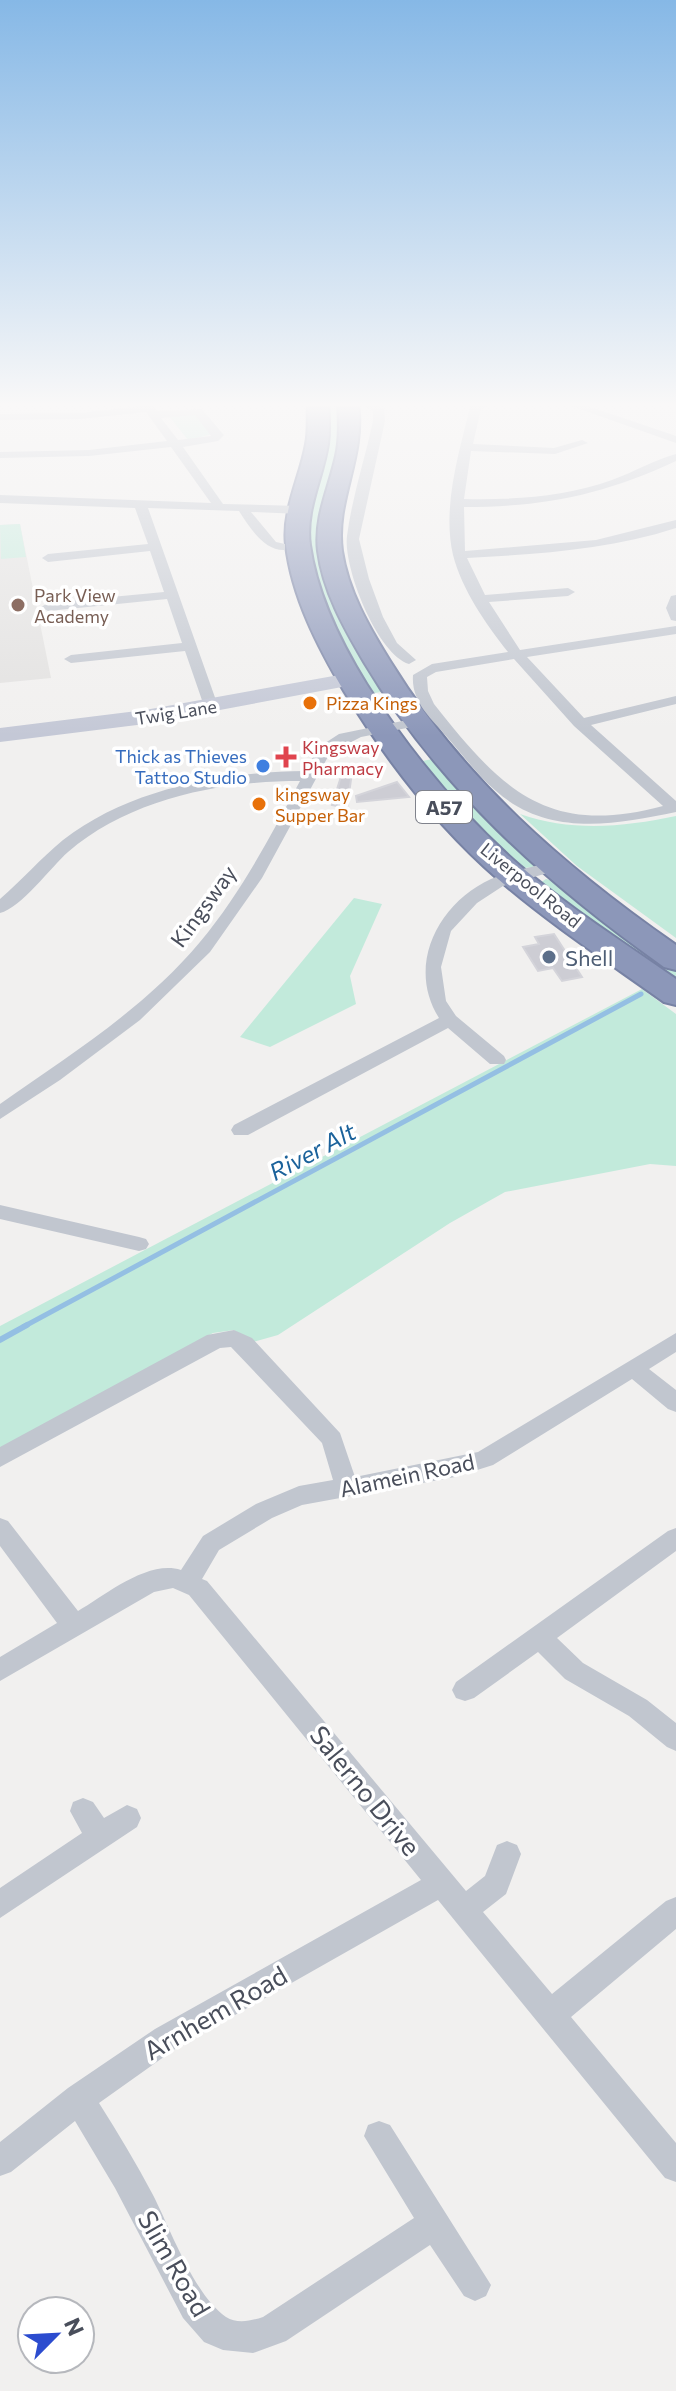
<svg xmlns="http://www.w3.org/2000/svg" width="676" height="2391" font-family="Commissioner,sans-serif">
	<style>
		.education { fill: #e2e1e0 }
		.green { fill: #c2eadb }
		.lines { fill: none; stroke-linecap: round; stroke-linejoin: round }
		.stream-far1 { stroke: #94bfe3; stroke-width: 5 }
		.stream { stroke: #94bfe3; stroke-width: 6 }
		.building { fill: #cdcdd4; stroke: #d4d4da; stroke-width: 2 }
		.highway-casing { stroke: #7782a4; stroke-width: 4 }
		.street { fill: #c1c6cf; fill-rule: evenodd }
		.secondary { fill: #c4c8d6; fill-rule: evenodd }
		.highway { fill: #8c97b9; fill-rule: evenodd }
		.education-dot { fill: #8d6e63; stroke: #fff; stroke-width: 3 }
		.food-dot { fill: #e8710a; stroke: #fff; stroke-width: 3 }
		.health-dot { fill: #e0444e; stroke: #fff; stroke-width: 3 }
		.shop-dot { fill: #3f7fe0; stroke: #fff; stroke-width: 3 }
		.service-dot { fill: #5c6f8a; stroke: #fff; stroke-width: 3 }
		.labels { text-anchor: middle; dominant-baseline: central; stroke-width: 7; stroke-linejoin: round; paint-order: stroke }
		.far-education-label { font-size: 18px; fill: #785e54; stroke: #fff; text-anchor: start }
		.far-food-label { font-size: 18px; fill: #c56008; stroke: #fff; text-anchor: start }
		.far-street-label { font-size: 18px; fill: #494e5b; stroke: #fff }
		.far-health-label { font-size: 18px; fill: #be3a42; stroke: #fff; text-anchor: start }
		.far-shop-label { font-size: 18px; fill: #366cbe; stroke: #fff; text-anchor: end }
		.shield { fill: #fff; stroke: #80838c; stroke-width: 2 }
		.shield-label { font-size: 20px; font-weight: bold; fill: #494e5b }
		.street-label { font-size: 22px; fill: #494e5b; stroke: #fff }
		.service-label { font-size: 22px; fill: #4e5e75; stroke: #fff; text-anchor: start }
		.water-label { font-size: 24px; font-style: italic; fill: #1b629b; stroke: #fff }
		.near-street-label { font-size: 26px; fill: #494e5b; stroke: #fff }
	</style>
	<rect width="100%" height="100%" fill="#f1f0ef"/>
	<path class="education" d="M20,524L51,678L0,683V525Z"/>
	<g class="green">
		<path d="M326,402H339L341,417L336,465L323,513L387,691L369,694C339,636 298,578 308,510C314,470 326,445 326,402Z"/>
		<path d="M197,413L213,434L188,440L168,415Z"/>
		<path d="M20,524L26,557L1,559L0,525Z"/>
		<path d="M437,758L535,864L534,867L524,868L479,827L418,762Z"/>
		<path d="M520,814C571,832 624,827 676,816V938L577,866Z"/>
		<path d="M546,879L557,882L676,968V982L540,883Z"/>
		<path d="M354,898L382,904L350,976L356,1004L270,1047L240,1037Z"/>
		<path d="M642,989L676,1014V1166L650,1164L505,1192L450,1223L278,1335L253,1342L234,1330L213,1333L0,1448V1326Z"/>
	</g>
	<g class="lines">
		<path class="stream-far1" d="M23,1327L641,994"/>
		<path class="stream" d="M0,1340L27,1325"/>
	</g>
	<g class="building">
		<path d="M345,764L353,765L347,808L332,805Z"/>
		<path d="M397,782L409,797L357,802L356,796Z"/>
		<path d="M554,934L582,977L562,981L553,968L538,971L523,947L539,944L535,937Z"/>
	</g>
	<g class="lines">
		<g class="highway-casing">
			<g id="highway">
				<path d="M308,402H328C329,415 330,430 328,444C323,478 305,510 310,545C317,595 341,643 367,685C409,751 460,813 519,865C568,907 623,942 676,979V1005L664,1002C608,962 550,924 498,879C437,826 386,760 344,691C318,647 292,597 286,545C282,510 300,478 306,444C309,430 307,416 308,402Z"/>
				<path d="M338,402H358C366,459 335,499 342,551C348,591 369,627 390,661C462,778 564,867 676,945V970L664,967C546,883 439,788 364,662C344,628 323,591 318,551C314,517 329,488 336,456C340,438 339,420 338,402Z"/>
			</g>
		</g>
		<g class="street">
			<path d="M139,402H149L157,411L202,409L222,433L224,435L218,441L183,447L223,504L300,506L306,510L300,514L251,512L276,542L285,544V550C264,551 250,528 239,511L148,508L218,706L211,710L204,706L185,651L71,663L64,659L71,655L182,643L167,599L48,611L41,607L48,603L164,592L150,551L48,562L42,558L48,554L148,544L135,508L0,503V495L211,503L171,447L89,456L0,458V452L89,450L167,441L146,412L80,419L0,420V414L80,413L141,406ZM195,415L211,436L178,440L161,418Z"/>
			<path d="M356,402H370L384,409L385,421L359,539L369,579L383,617L397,643L416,660L409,664C377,654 343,567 347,536C352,497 365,459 373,421V411Z"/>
			<path d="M480,402H495L481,409L473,444L554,448L582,440L588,443L555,454L471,451L464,499C515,500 564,497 612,480C634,472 654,460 676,454V461C603,495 544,507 464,507L465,551L596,540L676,520V528C608,550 538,554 467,558L485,595L568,588L575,592L568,596L489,602L520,650L676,626V634L527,657L584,718L676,696V704L591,725L676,801V812C614,825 548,837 496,791C477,775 463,755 447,737C431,718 411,702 413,675L432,664L508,652C486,624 462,590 453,555C442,507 459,453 470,407ZM514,659L574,726L663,806C547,837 502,790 434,704L428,691L427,677L436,672Z"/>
			<path d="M560,402H576L676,436V443Z"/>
			<path d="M676,595V621L671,620L666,608L671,596Z"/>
			<path d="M417,718L424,722L422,725L361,737L330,753L262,878L210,952L140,1020L60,1080L0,1119V1104C70,1055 145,1008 200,942C241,893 270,837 300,781C220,781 130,799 68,852C51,867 21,908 0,913V899C22,880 41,858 63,840C130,788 223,772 305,771L319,747L339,734Z"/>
			<path d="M552,862L558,864V870L503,886L477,903L451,931L441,967L446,1001L456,1016L504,1056L506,1060L504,1064H490L448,1028L248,1135H234L231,1130L234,1125L439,1018C406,966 438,903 491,879C510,871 532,867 552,862Z"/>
			<path d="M0,1205L139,1237L146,1239L149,1244L146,1249L139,1251L0,1219Z"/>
			<path d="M234,1330L252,1338L340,1433L355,1477L478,1452L676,1333V1352L649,1369L676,1390V1412L668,1409L632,1379L493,1465L455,1477L302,1505L272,1518L219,1550L202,1579L207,1581L466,1891L485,1876L497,1845L507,1841L517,1845L521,1854L506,1894L483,1912L552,1994L666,1901L676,1897V1929L571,2017L676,2143V2182L665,2178L438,1900L175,2049L99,2103C118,2133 136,2163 153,2195C171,2230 194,2295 226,2317C237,2324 251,2321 263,2317L414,2218L364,2136L368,2125L379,2121L390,2125L491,2285L486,2296L475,2301L464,2296L430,2245L286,2341L253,2353L223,2350L204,2342L183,2318L115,2188L75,2121L11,2172L0,2176V2142L68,2088L155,2029L421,1880L189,1595L173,1588L154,1592L0,1681V1657L57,1623L0,1546V1518L8,1521L78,1611C104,1596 148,1559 181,1570L203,1536L256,1504L299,1486L333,1480L322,1443L231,1347L220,1348L0,1467V1447L207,1335Z"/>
			<path d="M676,1528V1551L557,1638L583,1663L647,1700L676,1723V1751L667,1747L629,1716L565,1679L538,1652L474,1698L465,1701L456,1698L452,1690L456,1682L668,1531Z"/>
			<path d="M83,1798L93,1802L104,1818L127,1805L137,1809L141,1818L137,1827L0,1918V1888L82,1833L70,1811L73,1802Z"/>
		</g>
		<path class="secondary" d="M350,673L358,674L361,679L358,684L145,724L0,742V728L145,710Z"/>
		<use href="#highway" class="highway"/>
	</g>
	<linearGradient id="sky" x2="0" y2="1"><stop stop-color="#86b8e6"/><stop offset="0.55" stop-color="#f9f8f8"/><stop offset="1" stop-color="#f9f8f8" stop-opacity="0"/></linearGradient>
	<rect width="676" height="736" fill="url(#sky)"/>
	<circle class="education-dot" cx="18" cy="605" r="8"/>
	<g class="food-dot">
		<circle cx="310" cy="703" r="8"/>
		<circle cx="259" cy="804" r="8"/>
	</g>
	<path class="health-dot" d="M282 745h8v8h8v8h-8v8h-8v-8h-8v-8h8z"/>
	<circle class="shop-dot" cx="263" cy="766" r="8"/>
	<circle class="service-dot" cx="549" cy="957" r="8"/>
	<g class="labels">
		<g class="far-education-label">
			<text x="34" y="595">Park View<tspan x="34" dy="21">Academy</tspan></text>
		</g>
		<g class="far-food-label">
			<text x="326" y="703">Pizza Kings</text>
			<text x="275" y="794">kingsway<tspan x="275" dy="21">Supper Bar</tspan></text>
		</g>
		<g class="far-street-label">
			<text transform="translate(176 712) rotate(-9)">Twig Lane</text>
			<text transform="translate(531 885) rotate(39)">Liverpool Road</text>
		</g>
		<g class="far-health-label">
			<text x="302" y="747">Kingsway<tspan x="302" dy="21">Pharmacy</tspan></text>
		</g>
		<g class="far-shop-label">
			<text x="247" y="756">Thick as Thieves<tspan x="247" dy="21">Tattoo Studio</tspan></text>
		</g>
		<rect class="shield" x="416" y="791" width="56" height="32" rx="6"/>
		<g class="shield-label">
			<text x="444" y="807">A57</text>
		</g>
		<g class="street-label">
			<text transform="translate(203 906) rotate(-54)">Kingsway</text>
			<text transform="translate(407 1475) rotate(-12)">Alamein Road</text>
		</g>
		<g class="service-label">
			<text x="565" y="957">Shell</text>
		</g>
		<g class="water-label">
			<text transform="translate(312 1151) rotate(-28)">River Alt</text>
		</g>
		<g class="near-street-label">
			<text transform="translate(366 1790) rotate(51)">Salerno Drive</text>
			<text transform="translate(215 2012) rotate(-30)">Arnhem Road</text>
			<text transform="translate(175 2263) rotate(60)">Slim Road</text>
		</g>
	</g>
	<g transform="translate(56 2335) rotate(66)"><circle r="38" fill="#ffffff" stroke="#b6b8bd" stroke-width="2"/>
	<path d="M0-6L14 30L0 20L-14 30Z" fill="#2c4ccf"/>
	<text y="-12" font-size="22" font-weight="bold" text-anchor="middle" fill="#494e5b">N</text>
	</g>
</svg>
